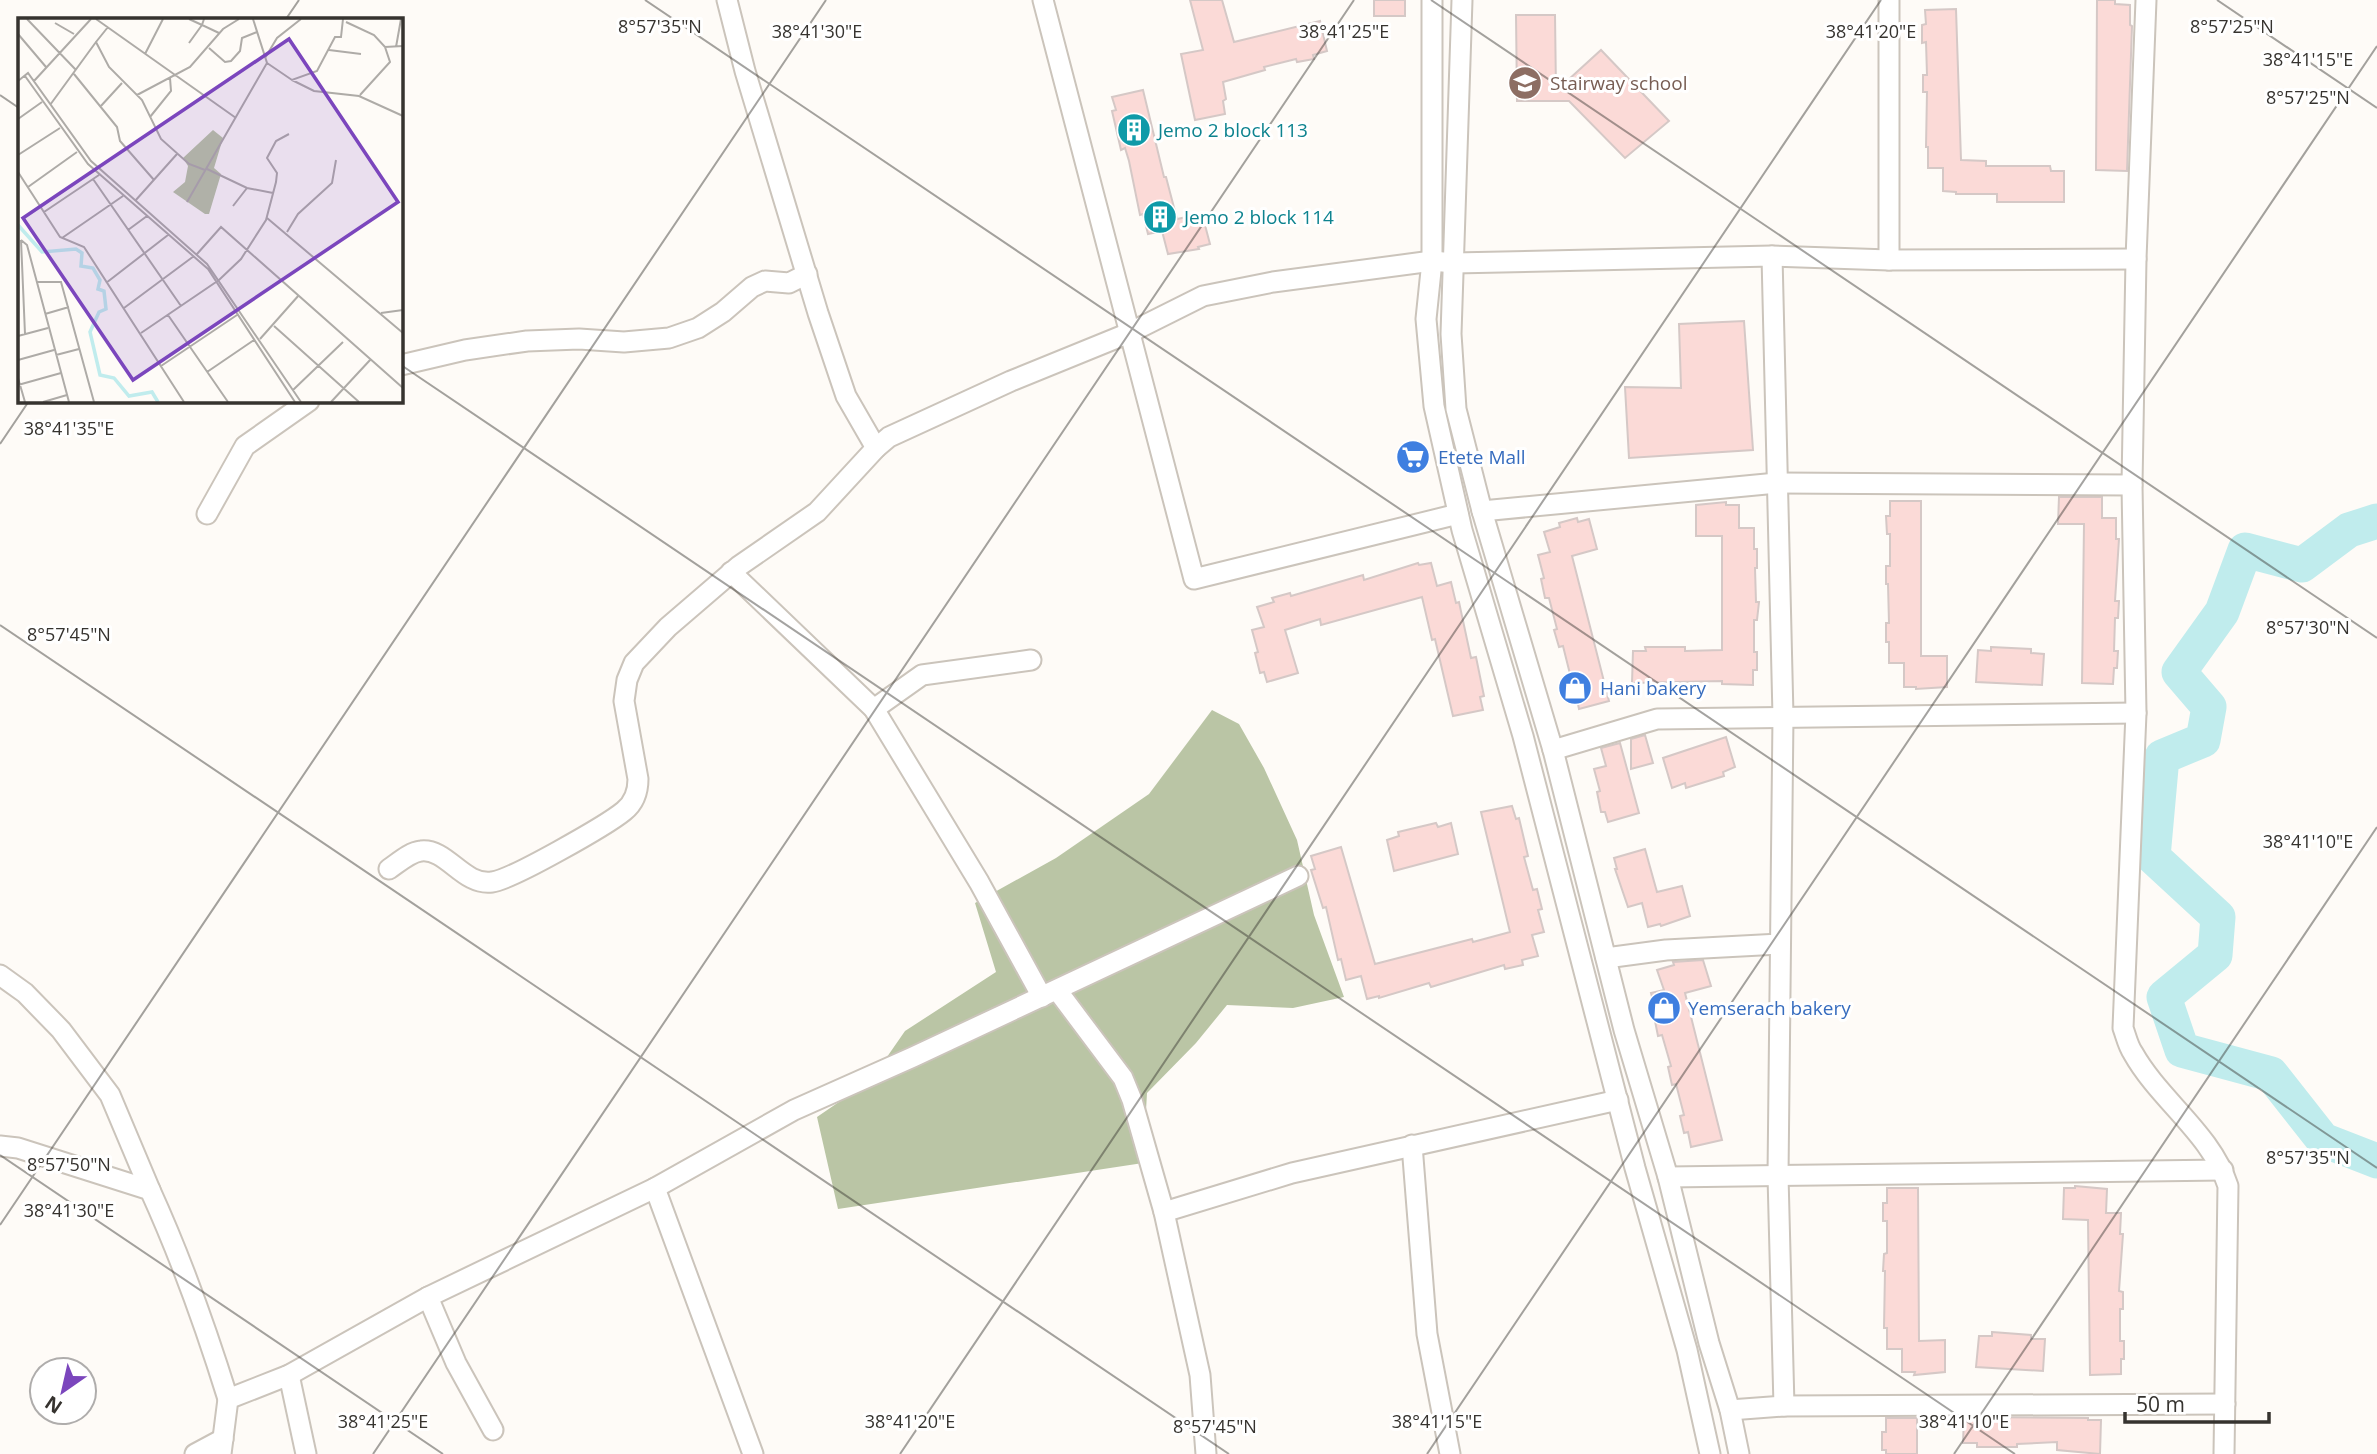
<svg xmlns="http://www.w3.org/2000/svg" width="2377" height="1454" font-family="'Open Sans',sans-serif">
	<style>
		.forest { fill: #bac5a5 }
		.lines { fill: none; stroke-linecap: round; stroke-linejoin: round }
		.river { stroke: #c0eced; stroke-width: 35 }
		.building { fill: #fbdad7; stroke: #d5c8c6; stroke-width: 2 }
		.minor-casing { stroke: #cbc4bb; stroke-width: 23 }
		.minor { stroke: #fff; stroke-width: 19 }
		.ticks { fill: none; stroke: #36332f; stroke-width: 2; stroke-opacity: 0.45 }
		.labels { text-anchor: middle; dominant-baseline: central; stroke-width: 6; stroke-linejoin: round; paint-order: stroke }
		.education-label { font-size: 19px; fill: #785e54; stroke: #fff; text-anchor: start }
		.culture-label { font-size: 19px; fill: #0d838f; stroke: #fff; text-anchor: start }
		.shop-label { font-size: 19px; fill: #366cbe; stroke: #fff; text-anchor: start }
		.inset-river { fill: none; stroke: #c0eced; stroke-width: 3.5 }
		.inset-road { fill: none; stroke: #aeaba7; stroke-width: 2 }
		.view { fill: #7b46bd; fill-opacity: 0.15; stroke: #7b46bd; stroke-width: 3.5 }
		.inset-edge { fill: none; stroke: #36332f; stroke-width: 3.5 }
		.ticks-label { font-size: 18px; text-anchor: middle; fill: #36332f; stroke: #fff; stroke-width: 6; stroke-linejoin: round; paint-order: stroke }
	</style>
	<rect width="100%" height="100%" fill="#fefbf7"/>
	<path class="forest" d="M1212,710L1239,724L1264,768L1297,840L1314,915L1344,997L1293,1008L1227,1005L1196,1043L1147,1093L1143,1163L838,1209L817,1117L871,1080L905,1031L996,972L975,903L1056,858L1149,794Z"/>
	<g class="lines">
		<path class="river" d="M2377,521L2349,530L2302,565L2245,550L2222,612L2179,672L2209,707L2203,740L2162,757L2153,857L2218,917L2215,955L2164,997L2182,1050L2271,1074L2323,1140L2377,1161"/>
	</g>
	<g class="building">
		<path d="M1190,0H1222L1234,42L1320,21L1327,51L1313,55L1314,59L1297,62L1296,59L1264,67L1265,70L1223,82L1226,99L1223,101L1225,114L1195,120L1181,54L1203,50Z"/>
		<rect x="1374" y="0" width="31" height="16"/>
		<path d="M2097,0H2115V4L2130,5V25L2132,26L2127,171L2096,170Z"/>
		<path d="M1956,9L1961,160L1986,161V166H2050L2051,171H2064V202H1997V194H1956V192L1943,191V168H1928V147H1926L1927,92H1923V75H1927L1926,42L1922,43V25L1926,24L1925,10Z"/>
		<path d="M1516,15H1555L1556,91L1601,50L1669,121L1625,158L1569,101H1517Z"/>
		<path d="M1143,90L1164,177H1166L1177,219L1202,214L1210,244L1198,247L1199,249L1168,254L1162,231L1148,234L1143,214L1140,215L1129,161L1125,148L1121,150L1112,111L1116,110L1112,97Z"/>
		<path d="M1744,321L1753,450L1629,458L1625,387L1681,388L1679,324Z"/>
		<path d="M2059,497H2102V518H2116V539H2119L2115,601H2119L2118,618H2115L2114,651H2118L2117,668H2114L2113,684L2082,683L2084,524H2058Z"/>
		<path d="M1890,501H1921V656H1947V687L1916,689V687H1904V663H1889V642H1886V623H1889L1888,584H1886V566H1890V534H1887L1886,516H1890Z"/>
		<path d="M1726,502V505H1739V528H1754V549H1757V568H1755L1756,602H1759L1757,620H1754V652H1757V670H1753V685L1722,684V681L1632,683L1633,651H1646L1645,647H1685V651L1722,650V536H1696V505Z"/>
		<path d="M1577,518L1578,522L1589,519L1597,549L1572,556L1609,701L1579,709L1576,695H1572L1568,678H1571L1563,646L1559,647L1554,630L1557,629L1549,598H1545L1541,579L1544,578L1538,555L1550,552L1544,532L1560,527L1559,523Z"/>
		<path d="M1418,563L1419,565L1431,563L1437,586L1451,582L1456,603L1459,602L1471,658L1476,657L1484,696L1480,697L1483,710L1453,716L1435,639L1432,640L1422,597L1321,625L1320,619L1285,630L1298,673L1267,682L1264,672L1260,673L1255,653L1258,652L1252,630L1264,627L1257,607L1274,602L1272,598L1290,593L1291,596L1363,575L1364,580Z"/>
		<path d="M1991,647L2031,649V653L2044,654L2042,685L1976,682L1978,650L1991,651Z"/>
		<path d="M1645,735L1653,763L1631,769V739Z"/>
		<path d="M1726,737L1735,767L1723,772L1724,776L1686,788L1685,783L1672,788L1663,758Z"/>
		<path d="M1620,743L1639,813L1608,822L1605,812H1601L1597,792L1600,791L1594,769L1606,766L1601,748Z"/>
		<path d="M1512,806L1516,819L1519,818L1528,856L1524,857L1533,890L1537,889L1542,909L1538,910L1544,932L1532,935L1538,956L1522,960L1523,965L1505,969L1504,965L1431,987L1429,983L1379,998V996L1367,999L1361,976L1346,980L1341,959L1338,960L1326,907L1323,908L1311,870L1315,869L1311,856L1341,847L1375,964L1472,939L1473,942L1510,932L1481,812Z"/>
		<path d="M1436,823L1438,827L1451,823L1458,854L1394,871L1387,840L1399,836L1398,832Z"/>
		<path d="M1645,849L1657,892L1682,886L1690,916L1661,926L1660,924L1648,927L1642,903L1628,907L1615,869H1617L1614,858Z"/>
		<path d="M1703,960L1711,986L1685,993L1722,1140L1691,1147L1688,1132L1684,1133L1680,1116L1684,1115L1676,1084L1672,1085L1668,1067L1671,1066L1662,1035L1658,1036L1654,1016L1657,1015L1651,993L1664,990L1657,970L1674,965L1673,962Z"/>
		<path d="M2075,1186L2107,1189L2106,1213H2121L2120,1234H2123L2119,1291L2123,1292V1309H2120V1341H2124V1359H2121V1374L2090,1375L2088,1220L2063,1219L2064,1188H2075Z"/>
		<path d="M1887,1188H1918L1919,1341L1945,1340V1372L1914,1375L1915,1372H1902V1349H1887V1328H1884L1885,1271H1883L1884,1254L1887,1253V1221H1883V1203H1887Z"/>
		<path d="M1992,1332L2031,1335V1339H2045L2043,1371L1976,1367L1979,1336H1992Z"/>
		<path d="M1964,1417L2088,1418V1420H2101L2100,1454L2057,1450V1442L2017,1444V1447H1977V1443H1963Z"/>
		<path d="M1886,1418H1917V1454H1886V1450H1882V1432H1886Z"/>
	</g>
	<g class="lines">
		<g class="minor-casing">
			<g id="minor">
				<path d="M727,0L745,71L818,313L846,396L876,448"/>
				<path d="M1043,0L1194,579L1458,514"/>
				<path d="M1432,0V261L1426,319L1434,406L1462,530L1523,736L1635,1168L1687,1350L1710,1454"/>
				<path d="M1462,0L1451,334L1456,409L1482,511L1553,750L1624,1030L1668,1177L1709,1343L1730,1410L1739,1454"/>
				<path d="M1889,0V260"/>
				<path d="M2146,0L2136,259L2132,485L2136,713L2123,1028C2126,1036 2128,1046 2133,1053C2160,1101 2211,1133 2228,1186L2224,1454"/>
				<path d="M1772,256L1783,716L1778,1176L1784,1406"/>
				<path d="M401,365L465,350L527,341L579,339L624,342L669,338L698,328L723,312L752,287L765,281L789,283L807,274"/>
				<path d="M1482,511L1777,483L2132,485"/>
				<path d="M207,514L245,446L309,401"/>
				<path d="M731,572L874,709L979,882L1042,997"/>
				<path d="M874,709L922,675L1031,660"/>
				<path d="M1553,750L1657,719L2136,713"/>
				<path d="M389,869C398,863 410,852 421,851C447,848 463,886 492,882C511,880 607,825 624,811C634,803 638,791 638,779L624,701L627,680L634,663L668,627L739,566L817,512L876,448L889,437L1011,381L1129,333L1203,296L1273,282L1432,261L1454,263L1772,256L1889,260L2136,259"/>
				<path d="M1606,958L1666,950L1780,944"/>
				<path d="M0,975L25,993L61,1030L110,1095L150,1190"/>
				<path d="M1057,990L1123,1078L1132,1100L1164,1212L1200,1375L1206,1454"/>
				<path d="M1412,1145L1427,1334L1450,1454"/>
				<path d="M0,1146L18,1148L150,1190C181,1258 206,1328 228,1399"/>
				<path d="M1668,1177L2223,1170"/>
				<path d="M655,1188L753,1454"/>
				<path d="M1164,1212L1292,1173L1618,1100"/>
				<path d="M428,1297L456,1363L493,1430"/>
				<path d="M289,1375L306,1454"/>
				<path d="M1730,1410L1784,1406L2225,1404"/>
				<path d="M195,1454L223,1439"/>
				<path d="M221,1454L228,1399L289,1375L428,1297L655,1188L794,1110L913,1057L1298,876"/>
			</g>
		</g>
		<use href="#minor" class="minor"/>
	</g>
	<path class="ticks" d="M645,0L2377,1168M1431,0L2377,638M2217,0L2377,108M286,19L299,0M0,95L19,108M401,365L2015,1454M0,444L29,401M0,625L1229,1454M0,1155L443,1454M0,1225L826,0M373,1454L1354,0M900,1454L1881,0M1427,1454L2377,46M1954,1454L2377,827"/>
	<defs>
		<g id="school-disc" transform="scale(1.75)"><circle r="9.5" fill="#8d6e63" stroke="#fff"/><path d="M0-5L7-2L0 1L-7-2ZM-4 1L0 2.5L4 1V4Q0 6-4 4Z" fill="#fff"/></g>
		<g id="building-disc" transform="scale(1.75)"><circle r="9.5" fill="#0f9aa8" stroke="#fff"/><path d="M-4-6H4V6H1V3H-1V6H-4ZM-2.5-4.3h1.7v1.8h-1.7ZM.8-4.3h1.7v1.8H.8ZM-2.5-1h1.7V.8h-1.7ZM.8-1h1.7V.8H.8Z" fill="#fff"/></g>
		<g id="supermarket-disc" transform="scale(1.75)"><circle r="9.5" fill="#3f7fe0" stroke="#fff"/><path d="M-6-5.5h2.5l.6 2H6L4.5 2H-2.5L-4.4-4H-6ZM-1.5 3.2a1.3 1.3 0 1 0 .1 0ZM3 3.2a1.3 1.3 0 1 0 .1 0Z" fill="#fff"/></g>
		<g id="shop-disc" transform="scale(1.75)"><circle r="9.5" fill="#3f7fe0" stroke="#fff"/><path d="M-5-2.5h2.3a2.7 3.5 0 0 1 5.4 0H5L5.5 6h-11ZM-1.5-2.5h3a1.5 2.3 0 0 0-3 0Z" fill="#fff"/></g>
	</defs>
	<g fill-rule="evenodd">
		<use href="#school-disc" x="1525" y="83"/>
		<use href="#building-disc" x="1134" y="130"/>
		<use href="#building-disc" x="1160" y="217"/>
		<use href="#supermarket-disc" x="1413" y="457"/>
		<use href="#shop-disc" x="1575" y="688"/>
		<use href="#shop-disc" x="1664" y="1008"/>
	</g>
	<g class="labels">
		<g class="education-label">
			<text x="1550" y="83">Stairway school</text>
		</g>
		<g class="culture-label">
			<text x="1158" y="130">Jemo 2 block 113</text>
			<text x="1184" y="217">Jemo 2 block 114</text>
		</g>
		<g class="shop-label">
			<text x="1438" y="457">Etete Mall</text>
			<text x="1600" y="688">Hani bakery</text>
			<text x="1688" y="1008">Yemserach bakery</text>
		</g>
	</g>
	<g transform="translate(18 18)">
		<rect width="385" height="385" fill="#fefbf7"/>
		<path d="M195,112L205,120L196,150L203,156L191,196H187L155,174L167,164L170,148L165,140Z" fill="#bac5a5"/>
		<path class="inset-river" d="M0,207L24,234L58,231L64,235L63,248L75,250L82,262L80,271L86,273L88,291L81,294L72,314L82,357L96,360L111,378L134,374L140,384"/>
		<path class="inset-road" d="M9,1L58,52M78,1L218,100M171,1L184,7L171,25M186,1L184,7L201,15M328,4L356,17L367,29L385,28M37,5L56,16M90,9L78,24L91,49L124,82L143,121L171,146L187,152M0,16L28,49M378,29L383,1M191,30L207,44L213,43L222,33L224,20L239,14M311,32L343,36M127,36L145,1M247,40L259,20L283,1M249,45L274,62L299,53L317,19H323L325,1M56,56L99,109L102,123L136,162M7,58L70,146L190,251L277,384M274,62L296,73L341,78L385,98M0,63L10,55L73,143L189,246L283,384M16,63L73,1M119,77L172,49L205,11L221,1M342,77L372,44L367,29M32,87L78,24M82,89L104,65M132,99L153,73L152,60M0,101L24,84M0,137L42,110M189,151L229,170L255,175M0,154L42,219L66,229L166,384M75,161L163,288M10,169L59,134M117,183L159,136M169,184L249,45L235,1M215,188L229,170M26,194L81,157M249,200L385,315M110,212L129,198M269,214L280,196L314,165L318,142M44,220L105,178M3,222L9,227L51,384M3,222L7,316M179,236L203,209L385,370M19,264H43L76,384M88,265L150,217M106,290L176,238M363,295L385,292M27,296L51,289M150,297L210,384M256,308L341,384M123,315L201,262L223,241L248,202L258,164L259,155L249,140L258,123L271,116M0,318L30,310M242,321L281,277M38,337L61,331M0,342L36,332M143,348L219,297M189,354L236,322M0,360L7,384M0,367L43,355M275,372L325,324M25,384L49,377M313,384L353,341"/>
		<path class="view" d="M271,21L380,184L115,362L5,200Z"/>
		<rect width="385" height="385" class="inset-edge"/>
	</g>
	<g class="ticks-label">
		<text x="660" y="33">8°57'35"N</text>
		<text x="2232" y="33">8°57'25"N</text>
		<text x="1344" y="38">38°41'25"E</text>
		<text x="817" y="38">38°41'30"E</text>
		<text x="1871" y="38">38°41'20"E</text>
		<text x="2308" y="66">38°41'15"E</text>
		<text x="2308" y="104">8°57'25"N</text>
		<text x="69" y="435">38°41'35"E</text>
		<text x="2308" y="634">8°57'30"N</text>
		<text x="69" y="641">8°57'45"N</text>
		<text x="2308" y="848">38°41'10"E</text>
		<text x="2308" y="1164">8°57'35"N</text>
		<text x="69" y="1171">8°57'50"N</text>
		<text x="69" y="1217">38°41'30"E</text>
		<text x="383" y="1428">38°41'25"E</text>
		<text x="910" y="1428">38°41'20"E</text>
		<text x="1437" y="1428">38°41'15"E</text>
		<text x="1964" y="1428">38°41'10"E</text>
		<text x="1215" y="1433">8°57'45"N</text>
	</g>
	<g transform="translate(63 1391) rotate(214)"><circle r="33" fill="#ffffff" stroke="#afadac" stroke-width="2"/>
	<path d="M0-5L12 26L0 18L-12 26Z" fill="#7b46bd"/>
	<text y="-10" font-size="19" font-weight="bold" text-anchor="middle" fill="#36332f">N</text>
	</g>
	<path d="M2125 1412v10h144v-10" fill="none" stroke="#36332f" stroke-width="3.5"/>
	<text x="2136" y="1412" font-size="21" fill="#36332f" stroke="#ffffff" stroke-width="5" paint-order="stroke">50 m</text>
</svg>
